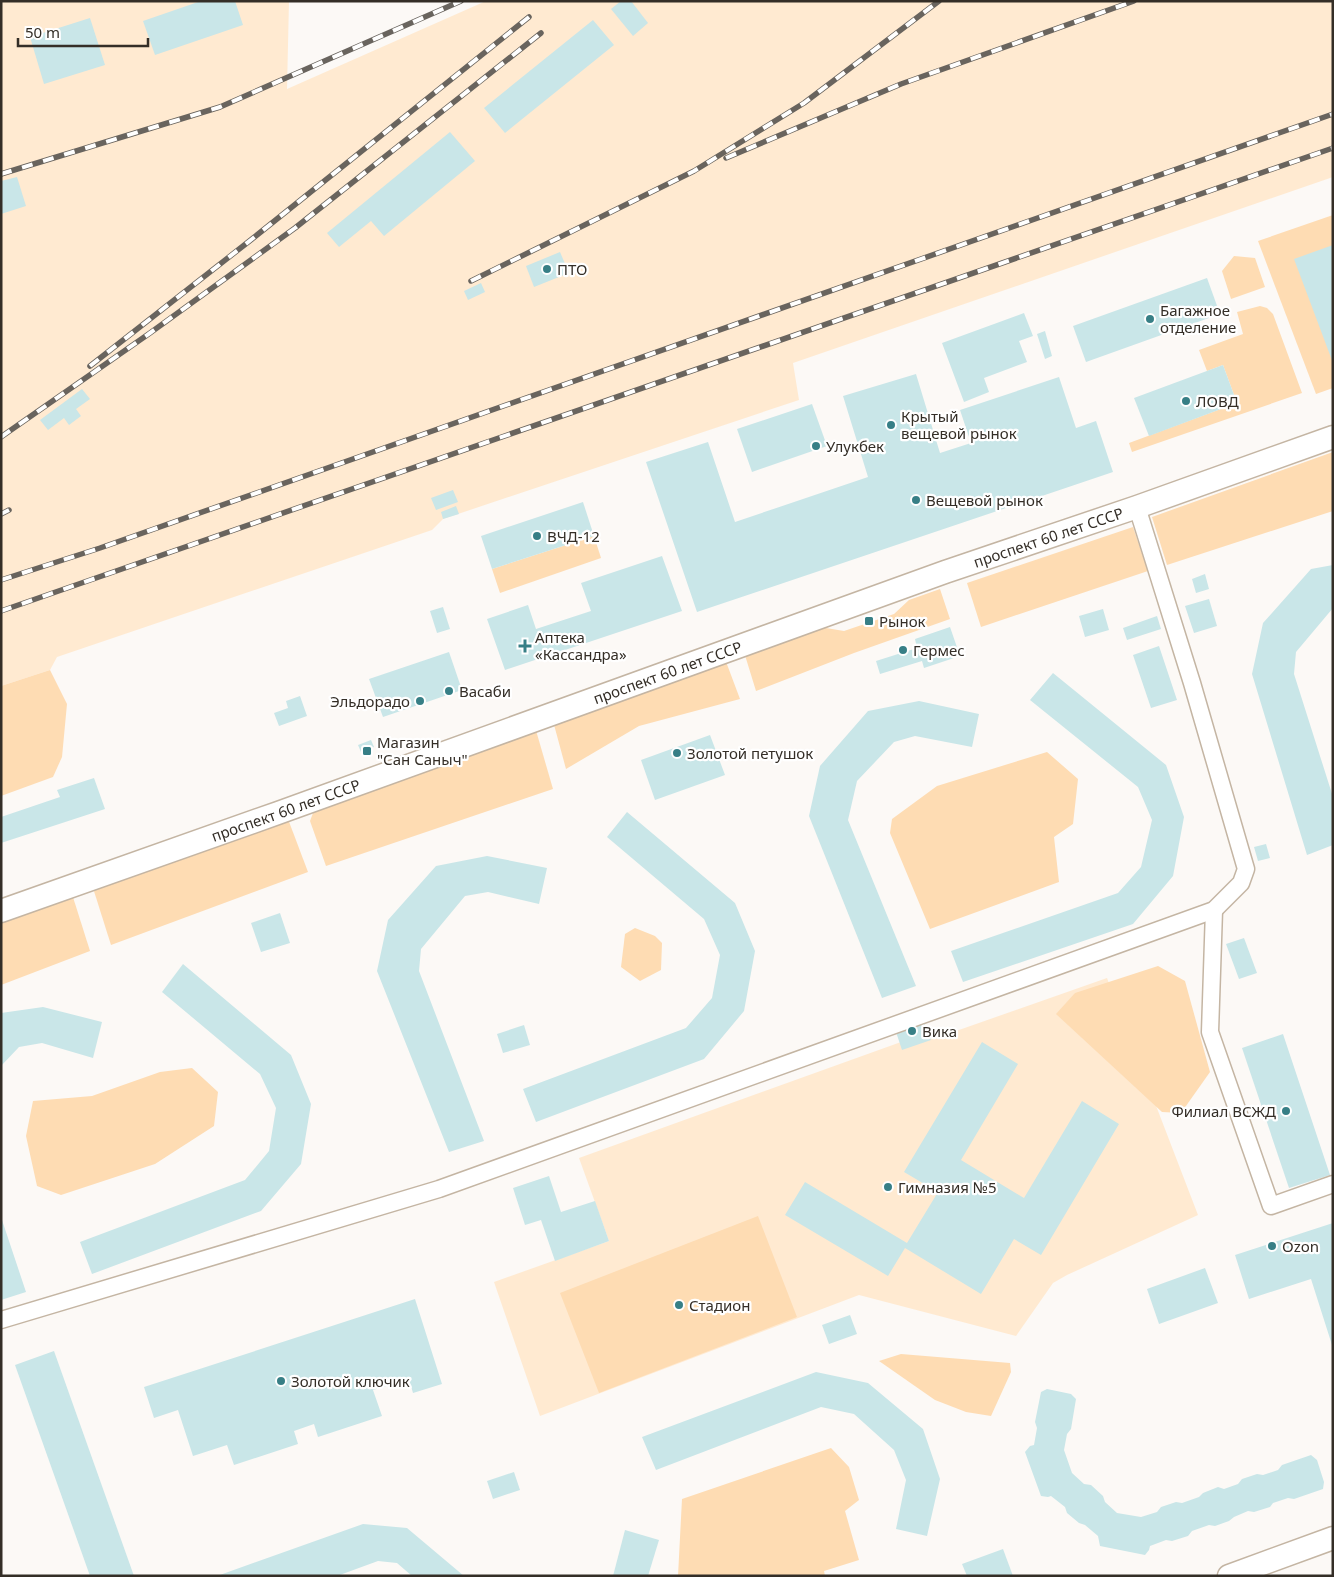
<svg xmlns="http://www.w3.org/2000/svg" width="1334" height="1577" font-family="'Noto Sans',sans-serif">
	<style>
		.built { fill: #ffead1 }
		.green { fill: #fedcb3 }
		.building { fill: #c9e6e8 }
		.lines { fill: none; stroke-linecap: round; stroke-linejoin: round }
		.street-casing { stroke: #c4b5a3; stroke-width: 19 }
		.secondary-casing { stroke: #c4b5a3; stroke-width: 25 }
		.street { stroke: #fff; stroke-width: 16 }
		.secondary { stroke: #fff; stroke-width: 22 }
		.rail-casing { stroke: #69645e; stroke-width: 5.5 }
		.rail { stroke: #fff; stroke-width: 4; stroke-dasharray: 11; stroke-linecap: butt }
		.poi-dot { fill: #377f86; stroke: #fff; stroke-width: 2 }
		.labels { text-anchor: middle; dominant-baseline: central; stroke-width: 4.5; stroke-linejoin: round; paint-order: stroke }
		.poi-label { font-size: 15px; fill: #342e27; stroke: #fff; text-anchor: start }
		.street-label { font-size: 15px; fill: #342e27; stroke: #fff }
	</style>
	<rect width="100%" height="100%" fill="#fcf9f6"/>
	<g class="built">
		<path d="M1,1H289L287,89L486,1H1333V177L793,363L799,400L443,519L432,530L57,657L50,670L1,686Z"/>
		<path d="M1107,978L1198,1215L1067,1275L1053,1283L1016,1336L859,1295L540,1416L494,1282L609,1241L579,1158L901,1042L938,1034L939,1037Z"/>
	</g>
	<g class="green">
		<path d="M1333,215V388L1316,394L1258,241Z"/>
		<path d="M1234,256L1255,258L1265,287L1231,299L1222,271Z"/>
		<path d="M1260,306L1267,308L1273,314L1302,393L1132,452L1129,443L1237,403L1223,365L1207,371L1199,350L1243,334L1237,312Z"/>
		<path d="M1333,452V511L1167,565L1152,517Z"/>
		<path d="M1133,527L1148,571L981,627L967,583Z"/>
		<path d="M594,536L601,558L500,593L492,569Z"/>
		<path d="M940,589L950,619L854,653L756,691L744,652L820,627L844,631L894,614L909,600Z"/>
		<path d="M725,659L740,699L639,726L566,769L553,721Z"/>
		<path d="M50,670L67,704L62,757L53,777L1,796V686Z"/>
		<path d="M535,727L553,789L326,866L310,821L316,805Z"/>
		<path d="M1047,752L1078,779L1073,824L1054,837L1059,882L930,929L890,833L892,819L937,786Z"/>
		<path d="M288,819L308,872L111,945L93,888Z"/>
		<path d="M72,894L90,951L1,985V920Z"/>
		<path d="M635,928L655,936L662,943L661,970L640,981L621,967L625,934Z"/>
		<path d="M1158,966L1185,981L1210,1072L1181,1113L1162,1112L1056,1014L1075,993Z"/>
		<path d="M192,1068L218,1092L214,1126L155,1164L61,1195L37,1186L26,1136L33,1101L92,1096L160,1072Z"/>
		<path d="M758,1216L797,1317L599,1393L560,1293Z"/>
		<path d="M901,1354L1010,1363L1011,1372L991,1416L966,1412L935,1400L879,1361Z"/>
		<path d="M831,1448L849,1467L859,1500L845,1511L859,1560L824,1571L825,1576H678L682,1499Z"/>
	</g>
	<g class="building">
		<path d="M201,1H235L243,25L155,55L143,21Z"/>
		<path d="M621,1H631L648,23L633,36L611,9Z"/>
		<path d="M90,18L105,65L44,84L30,37Z"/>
		<path d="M593,20L614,45L505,133L484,108Z"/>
		<path d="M450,132L475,161L384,236L371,221L339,247L327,233Z"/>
		<path d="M17,177L26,206L1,214V181Z"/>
		<path d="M1333,245V363L1294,259Z"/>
		<path d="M560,252L569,273L534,287L526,266Z"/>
		<path d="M1207,278L1220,314L1086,362L1073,326Z"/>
		<path d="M481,283L485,292L468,300L464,291Z"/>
		<path d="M1024,313L1033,336L1019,341L1027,362L984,378L989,392L964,402L942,343Z"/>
		<path d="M1045,331L1052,356L1045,359L1037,334Z"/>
		<path d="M1223,365L1237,403L1149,436L1134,398Z"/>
		<path d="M916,374L940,453L971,443L960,410L1059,377L1076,428L1096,421L1113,472L697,612L646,462L708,442L735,522L868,477L843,396Z"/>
		<path d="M82,389L90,399L76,409L81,416L69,425L64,418L48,430L40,420Z"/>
		<path d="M812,404L827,446L752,472L737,429Z"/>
		<path d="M453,490L458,502L436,510L431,498Z"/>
		<path d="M583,502L594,536L492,569L481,536Z"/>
		<path d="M456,506L459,514L443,519L441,512Z"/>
		<path d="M662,556L682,611L505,670L487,619L528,605L536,629L591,611L581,583Z"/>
		<path d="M1333,565V608L1296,652L1294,674L1333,797V845L1307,855L1252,674L1263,623L1311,569Z"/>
		<path d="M1205,574L1209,589L1196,593L1192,579Z"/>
		<path d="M1209,599L1217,626L1194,633L1185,606Z"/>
		<path d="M443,607L450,629L437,633L430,611Z"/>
		<path d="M1103,609L1109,630L1085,637L1079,616Z"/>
		<path d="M1157,616L1161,629L1127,640L1123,628Z"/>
		<path d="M950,627L960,656L924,668L922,661L880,674L876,661L917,648L915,639Z"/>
		<path d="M1159,646L1177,700L1151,708L1133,655Z"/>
		<path d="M449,652L462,690L383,717L369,679Z"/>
		<path d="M1053,673L1166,765L1184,817L1173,876L1133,924L963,982L951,951L1118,893L1141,867L1152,820L1138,787L1030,700Z"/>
		<path d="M300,696L307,716L279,726L274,713L288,708L286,701Z"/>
		<path d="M919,701L979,714L972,747L915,736L894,742L857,781L848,820L916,986L882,998L809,816L820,766L868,711Z"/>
		<path d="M710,735L725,775L655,800L641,760Z"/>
		<path d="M371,740L374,747L361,752L358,745Z"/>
		<path d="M94,778L105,809L1,843V817L60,797L57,790Z"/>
		<path d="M627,812L735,903L755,951L744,1011L704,1059L536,1122L523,1089L686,1028L712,998L720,955L704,919L607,837Z"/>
		<path d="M1266,844L1270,858L1258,861L1254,847Z"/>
		<path d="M487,856L547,868L539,904L488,892L465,896L421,949L419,971L484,1141L449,1152L377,971L388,920L436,866Z"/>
		<path d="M280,913L290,943L261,952L251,923Z"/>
		<path d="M1244,938L1257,973L1239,979L1226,944Z"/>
		<path d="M183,964L291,1055L311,1104L301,1164L261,1211L92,1274L80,1242L245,1180L269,1151L276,1108L260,1074L162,992Z"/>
		<path d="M43,1007L102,1022L93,1058L42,1043L19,1047L1,1066V1013Z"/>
		<path d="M924,1022L931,1040L902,1050L896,1032Z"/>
		<path d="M524,1025L530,1045L503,1053L497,1034Z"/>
		<path d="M1283,1034L1330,1175L1289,1188L1242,1048Z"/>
		<path d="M982,1042L1018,1064L961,1160L1024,1198L1082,1101L1119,1124L1041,1255L1014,1239L981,1294L905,1248L888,1276L785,1215L805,1182L907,1243L938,1192L904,1172Z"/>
		<path d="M549,1176L561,1212L595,1201L609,1241L555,1261L541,1220L525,1225L513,1188Z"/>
		<path d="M1,1217L26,1292L1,1300Z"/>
		<path d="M1333,1223V1345H1332L1311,1279L1249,1299L1235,1255Z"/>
		<path d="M1205,1268L1218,1303L1159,1324L1147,1289Z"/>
		<path d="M415,1299L442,1384L413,1393L409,1379L373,1390L382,1416L318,1437L314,1424L294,1431L298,1444L234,1465L227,1445L193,1456L178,1410L154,1418L144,1387Z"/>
		<path d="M850,1315L857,1334L829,1344L822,1325Z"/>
		<path d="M54,1351L134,1576H90L15,1365Z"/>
		<path d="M816,1372L868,1383L923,1429L940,1479L927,1536L896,1529L906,1480L894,1450L854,1414L821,1407L656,1470L642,1437Z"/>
		<path d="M1047,1389L1071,1394L1076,1399L1071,1429L1067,1434L1064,1450L1072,1473L1084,1484L1091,1485L1103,1496L1105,1502L1117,1513L1141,1517L1157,1512L1161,1507L1176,1502L1182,1503L1199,1497L1203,1493L1218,1487L1224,1489L1238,1484L1242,1479L1257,1474L1263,1475L1278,1470L1282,1465L1311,1455L1317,1460L1324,1482L1323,1489L1294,1499L1288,1498L1273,1503L1270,1507L1254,1512L1248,1511L1234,1517L1229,1521L1215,1526L1209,1525L1192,1531L1188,1536L1172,1541L1166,1540L1150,1546L1149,1550L1145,1555L1100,1546L1098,1536L1085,1525L1079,1523L1067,1513L1065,1507L1051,1496L1048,1497L1041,1496L1025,1452L1030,1446L1034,1445L1037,1428L1035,1422L1041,1392Z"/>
		<path d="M514,1472L520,1490L493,1499L487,1481Z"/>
		<path d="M363,1524L407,1528L464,1576H412L397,1563L378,1561L337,1576H217Z"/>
		<path d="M625,1530L659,1540L648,1576H613Z"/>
		<path d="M1003,1549L1013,1576H967L962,1564Z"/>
	</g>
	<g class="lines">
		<g class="street-casing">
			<g id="street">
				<path d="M1214,910L1210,1032L1271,1206L1333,1184"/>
				<path d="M1,1320L439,1189L1214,910L1241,883L1246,869L1192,683L1137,507"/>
			</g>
		</g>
		<g class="secondary-casing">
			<g id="secondary">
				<path id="s1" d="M1,911L278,813L945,572L1137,507L1333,437"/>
				<path d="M1229,1576L1333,1538"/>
			</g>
		</g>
		<use href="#street" class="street"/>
		<use href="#secondary" class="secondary"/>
		<g class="rail-casing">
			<g id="rail">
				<path d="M726,158L901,84L1134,1"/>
				<path d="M1,174L220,107L461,1"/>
				<path d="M471,281L694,171L804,103L939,1"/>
				<path d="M90,366L252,239L529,17"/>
				<path d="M1,437L150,333L295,228L541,33"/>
				<path d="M1,514L9,510"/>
				<path d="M1,580L100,548L1333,114"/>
				<path d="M1,611L1333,148"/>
			</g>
		</g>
		<use href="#rail" class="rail"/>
	</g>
	<g class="poi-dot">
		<circle cx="547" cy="269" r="5"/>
		<circle cx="1150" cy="319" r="5"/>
		<circle cx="1186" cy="401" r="5"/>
		<circle cx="891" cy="425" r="5"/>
		<circle cx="816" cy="446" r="5"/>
		<circle cx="916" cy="500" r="5"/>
		<circle cx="537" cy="536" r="5"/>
		<rect x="864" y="616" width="10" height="10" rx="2.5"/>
		<path d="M522.5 638.5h5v5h5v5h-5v5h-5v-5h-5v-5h5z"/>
		<circle cx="903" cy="650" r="5"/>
		<circle cx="449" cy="691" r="5"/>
		<circle cx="420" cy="701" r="5"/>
		<rect x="362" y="746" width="10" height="10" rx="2.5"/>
		<circle cx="677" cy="753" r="5"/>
		<circle cx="912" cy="1031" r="5"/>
		<circle cx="1286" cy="1111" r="5"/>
		<circle cx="888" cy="1187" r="5"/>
		<circle cx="1272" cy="1246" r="5"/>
		<circle cx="679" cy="1305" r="5"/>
		<circle cx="281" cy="1381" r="5"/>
	</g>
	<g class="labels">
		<g class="poi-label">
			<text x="557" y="269">ПТО</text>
			<text x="1160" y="310">Багажное<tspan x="1160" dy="17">отделение</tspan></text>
			<text x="1196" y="401">ЛОВД</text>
			<text x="901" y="416">Крытый<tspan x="901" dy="17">вещевой рынок</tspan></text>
			<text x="826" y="446">Улукбек</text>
			<text x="926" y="500">Вещевой рынок</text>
			<text x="547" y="536">ВЧД-12</text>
			<text x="879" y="621">Рынок</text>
			<text x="535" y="637">Аптека<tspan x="535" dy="17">«Кассандра»</tspan></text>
			<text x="913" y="650">Гермес</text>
			<text x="459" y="691">Васаби</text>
			<text x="410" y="701" text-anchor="end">Эльдорадо</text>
			<text x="377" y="742">Магазин<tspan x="377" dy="17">"Сан Саныч"</tspan></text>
			<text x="687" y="753">Золотой петушок</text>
			<text x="922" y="1031">Вика</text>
			<text x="1276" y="1111" text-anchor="end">Филиал ВСЖД</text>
			<text x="898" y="1187">Гимназия №5</text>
			<text x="1282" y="1246">Ozon</text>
			<text x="689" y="1305">Стадион</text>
			<text x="291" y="1381">Золотой ключик</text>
		</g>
		<g class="street-label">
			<text stroke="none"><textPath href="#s1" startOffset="1112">проспект 60 лет СССР</textPath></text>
			<text stroke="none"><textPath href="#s1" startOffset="708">проспект 60 лет СССР</textPath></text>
			<text stroke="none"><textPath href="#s1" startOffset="302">проспект 60 лет СССР</textPath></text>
		</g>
	</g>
	<rect width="1334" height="1577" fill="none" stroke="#342e27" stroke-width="5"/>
	<path d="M18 38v8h130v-8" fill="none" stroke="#342e27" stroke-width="2.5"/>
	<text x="25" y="38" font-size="15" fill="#342e27" stroke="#ffffff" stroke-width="4" paint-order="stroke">50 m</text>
</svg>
